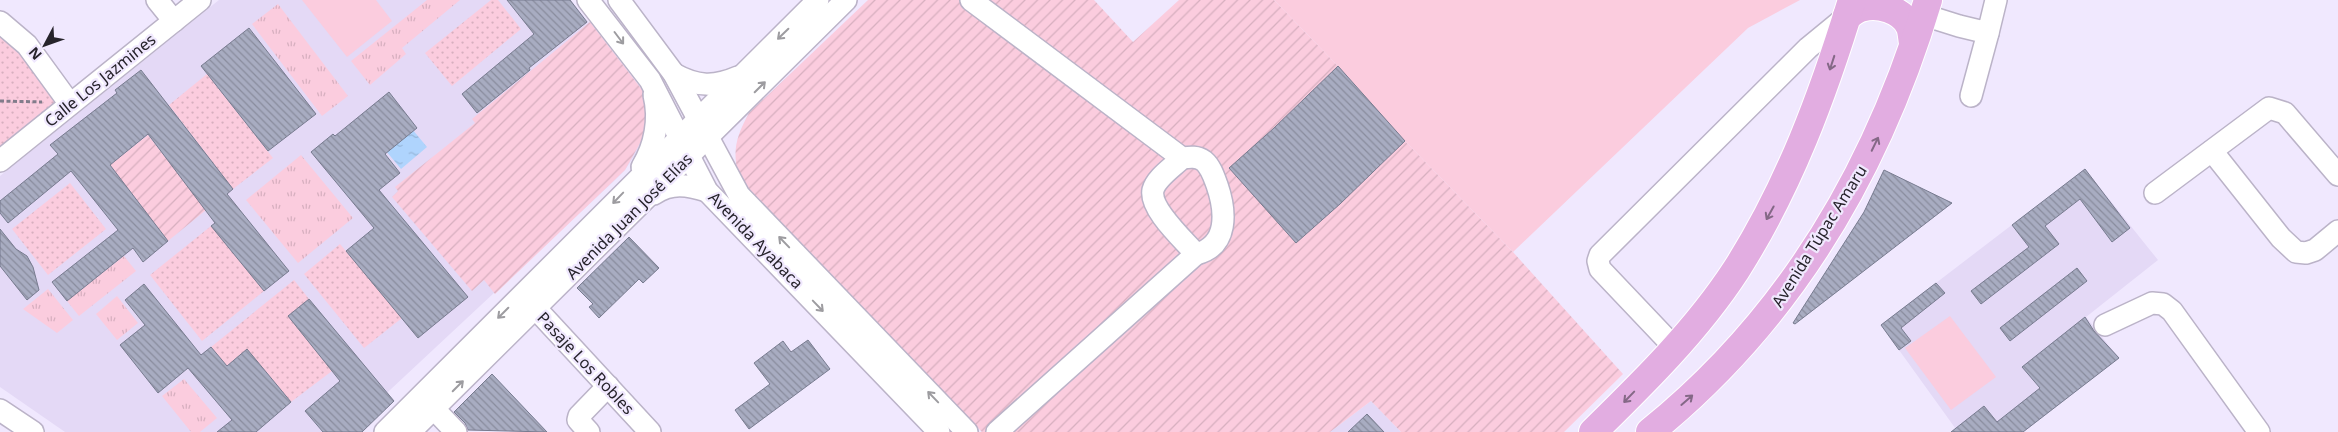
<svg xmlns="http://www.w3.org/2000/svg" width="2338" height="432" font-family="'Noto Sans',sans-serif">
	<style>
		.built { fill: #e4d9f6 }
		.grass { fill: url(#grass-tufts) }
		.park { fill: url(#park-dots) }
		.garden { fill: url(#garden-furrows) }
		.pitch { fill: #fbccde }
		.water { fill: url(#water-ripples) }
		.building { fill: url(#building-back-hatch); stroke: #777b8f }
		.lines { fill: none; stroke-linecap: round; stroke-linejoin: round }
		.minor-casing { stroke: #bbb3c8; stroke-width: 24 }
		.major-casing { stroke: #fff; stroke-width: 30 }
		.path { stroke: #827c8b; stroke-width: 3; stroke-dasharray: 4 2.5; stroke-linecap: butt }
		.minor { stroke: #fff; stroke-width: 21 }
		.major { stroke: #e2ade1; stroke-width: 28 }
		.oneway { stroke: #9d9ca0 }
		.oneway2 { stroke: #846886 }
		.labels { text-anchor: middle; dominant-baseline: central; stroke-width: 4.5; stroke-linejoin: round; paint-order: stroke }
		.street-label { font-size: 16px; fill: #26232b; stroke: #f0e8fe }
	</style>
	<defs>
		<pattern id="grass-tufts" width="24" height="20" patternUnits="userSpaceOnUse" patternTransform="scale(1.25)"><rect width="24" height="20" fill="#fbccde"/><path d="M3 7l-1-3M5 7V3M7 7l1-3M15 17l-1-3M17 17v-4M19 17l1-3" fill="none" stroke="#d7afbf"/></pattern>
		<pattern id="park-dots" width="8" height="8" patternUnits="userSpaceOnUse" patternTransform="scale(1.25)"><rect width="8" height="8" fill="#fbccde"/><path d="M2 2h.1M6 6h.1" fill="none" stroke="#d7afbf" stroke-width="1.8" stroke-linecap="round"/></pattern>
		<pattern id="garden-furrows" width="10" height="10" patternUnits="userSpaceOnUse" patternTransform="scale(1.25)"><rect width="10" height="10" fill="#fbccde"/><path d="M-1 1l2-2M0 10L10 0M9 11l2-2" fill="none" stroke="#d7afbf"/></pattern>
		<pattern id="water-ripples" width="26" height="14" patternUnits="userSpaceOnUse" patternTransform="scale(1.25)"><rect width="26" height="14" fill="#afd4fd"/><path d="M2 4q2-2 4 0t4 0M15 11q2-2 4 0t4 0" fill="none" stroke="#96b6d9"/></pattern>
		<pattern id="building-back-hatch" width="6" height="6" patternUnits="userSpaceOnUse" patternTransform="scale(1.25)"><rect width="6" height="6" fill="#a8acc1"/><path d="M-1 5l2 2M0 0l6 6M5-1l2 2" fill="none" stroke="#898c9d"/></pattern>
	</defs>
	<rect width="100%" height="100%" fill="#f0e8fe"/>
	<g class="built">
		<path d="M219,0H571L643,91L640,147L625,170L614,181L345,432H65L0,387V176Z"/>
		<path d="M2085,169L2158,260L2086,317L2119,358L2023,432H1958L1881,325Z"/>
		<path d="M1371,401L1401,432H1330Z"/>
	</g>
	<g class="grass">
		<path d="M427,0H460L402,48L406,54L370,85L351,61Z"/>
		<path d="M278,4L348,96L322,116L252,24Z"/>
		<path d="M301,155L353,218L298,263L246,200Z"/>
		<path d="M124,256L136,271L79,316L67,301Z"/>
		<path d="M48,289L73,320L57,333L23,309Z"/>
		<path d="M117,296L138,323L117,340L96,314Z"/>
		<path d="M184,379L217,418L200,432H191L162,396Z"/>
	</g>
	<g class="park">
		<path d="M491,0H498L521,29L452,86L425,53Z"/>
		<path d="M0,36L17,50L56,101L0,150Z"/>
		<path d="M207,74L273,158L233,189L169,105Z"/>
		<path d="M70,183L106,229L48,275L12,229Z"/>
		<path d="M211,226L264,291L202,341L150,275Z"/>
		<path d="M340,244L402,318L364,348L304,274Z"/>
		<path d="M294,280L309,299L288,316L332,371L291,402L247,349L227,366L211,347Z"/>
	</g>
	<g class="garden">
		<path d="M868,0H1094L1133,42L1179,0H1274L1338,66L1405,141L1513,252L1623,374L1564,432H1401L1371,401L1330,432H982L742,187C732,156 733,142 749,113Z"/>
		<path d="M590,22L643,91L647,103L644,136L625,170L495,294L484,280L472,291L392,197L398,191L395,187L475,123L472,119Z"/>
		<path d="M148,135L206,210L168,241L110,165Z"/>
	</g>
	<g class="pitch">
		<path d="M302,0H376L392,21L347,57Z"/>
		<path d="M1274,0H1800L1748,28L1513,252L1405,141L1338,66Z"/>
		<path d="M1950,316L1996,377L1951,410L1905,348Z"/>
	</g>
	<path class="water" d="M387,99L427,147L401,169L361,121Z"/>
	<g class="building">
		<path d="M507,0H570L587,22L529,68L530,70L477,113L462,94L534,34Z"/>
		<path d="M249,28L316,114L268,151L201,66Z"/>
		<path d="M1338,66L1405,141L1340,204L1296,243L1229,168L1274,128Z"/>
		<path d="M141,70L233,189L227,194L289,271L264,291L211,226L215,223L148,134L110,165L168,241L143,262L133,248L67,301L52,282L118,230L71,171L8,223L0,213V201L58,154L50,145L117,93L115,90Z"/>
		<path d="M389,92L417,128L385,154L400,173L379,190L468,297L418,338L346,251L374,228L311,152L333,134L335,136Z"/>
		<path d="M2085,169L2130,228L2112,242L2080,199L2045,226L2059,244L1981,304L1971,291L2029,247L2012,225Z"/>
		<path d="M1884,170L1952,203L1795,324L1793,323L1864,212Z"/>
		<path d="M0,229L16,249L27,256L33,267L39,290L27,300L0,266Z"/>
		<path d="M629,237L659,268L643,283L639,279L599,318L589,307L593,304L577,288Z"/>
		<path d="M2077,268L2087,281L2010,341L2000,328Z"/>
		<path d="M1936,283L1945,293L1901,328L1911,341L1899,350L1881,325Z"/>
		<path d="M144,284L201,355L211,347L227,366L247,349L291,402L256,432H217L232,420L188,368L158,393L120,345L145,325L125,300Z"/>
		<path d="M309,299L394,401L362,432H323L305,411L340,381L288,316Z"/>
		<path d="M2085,317L2094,331L2119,358L2023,432H1951L1984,406L1997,422L2040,388L2022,367Z"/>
		<path d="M808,340L830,369L749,429L735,410L770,384L754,363L783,341L791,352Z"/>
		<path d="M492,374L547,432L468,430L465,423L454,412Z"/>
		<path d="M1367,414L1384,432H1348Z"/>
	</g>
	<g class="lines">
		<g class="minor-casing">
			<g id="minor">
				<path d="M157,0L174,21"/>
				<path d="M588,0L650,80L707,191L939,432"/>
				<path d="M619,0L674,74L739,195L967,432"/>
				<path d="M971,0L1182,158C1190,157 1197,156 1204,161C1211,167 1214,177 1217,185C1226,211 1229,246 1196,254"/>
				<path d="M1924,15L1959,26L1988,33L1996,0"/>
				<path d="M0,22L27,45L70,104"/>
				<path d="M674,74C697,87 715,87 738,77"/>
				<path d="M1971,96L1988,33"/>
				<path d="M2212,151L2281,238L2296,252L2306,253L2315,250L2338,231"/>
				<path d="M0,161L200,0"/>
				<path d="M642,167C655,146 660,119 654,95"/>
				<path d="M2155,193L2269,108L2285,113L2338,175"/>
				<path d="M654,194C671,182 688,185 707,191"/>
				<path d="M526,298L650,432"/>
				<path d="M2105,325L2152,303L2163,304L2172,311L2259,432"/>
				<path d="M1676,349L1600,269L1598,261L1600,255L1808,48L1847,16"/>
				<path d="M434,409L456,432"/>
				<path d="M0,410L33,432"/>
				<path d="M385,432L818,0"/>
				<path d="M410,432L846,0"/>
				<path d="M589,432L578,420L579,416L608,386"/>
				<path d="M997,432L1196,254C1184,240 1149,209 1153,190C1156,178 1173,167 1182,158"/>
			</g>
		</g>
		<g class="major-casing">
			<g id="major">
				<path d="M1847,16C1852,13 1856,9 1861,8C1877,2 1903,10 1910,27C1912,32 1912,38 1913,43"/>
				<path d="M1593,432C1644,382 1697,330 1736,270C1789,187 1823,95 1852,0"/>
				<path d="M1650,432C1790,319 1877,171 1928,0"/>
			</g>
		</g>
		<path class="path" d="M0,101L42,102"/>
		<use href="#minor" class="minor"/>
		<use href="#major" class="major"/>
	</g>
	<defs><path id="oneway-shaft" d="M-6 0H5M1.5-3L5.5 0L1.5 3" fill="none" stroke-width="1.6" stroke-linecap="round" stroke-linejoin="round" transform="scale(1.25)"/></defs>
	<g class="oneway">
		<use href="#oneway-shaft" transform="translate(783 34) rotate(136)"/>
		<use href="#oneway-shaft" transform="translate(619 38) rotate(53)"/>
		<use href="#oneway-shaft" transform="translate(760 87) rotate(-45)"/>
		<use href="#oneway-shaft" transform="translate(618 198) rotate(134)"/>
		<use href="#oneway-shaft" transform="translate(784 242) rotate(-134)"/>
		<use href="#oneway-shaft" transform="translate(818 306) rotate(46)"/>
		<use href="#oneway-shaft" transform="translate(503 313) rotate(135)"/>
		<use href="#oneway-shaft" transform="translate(458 386) rotate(-45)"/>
		<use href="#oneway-shaft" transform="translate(933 397) rotate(-134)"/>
	</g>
	<g class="oneway2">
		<use href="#oneway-shaft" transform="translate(1832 63) rotate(108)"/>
		<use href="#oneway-shaft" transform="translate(1875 144) rotate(-64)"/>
		<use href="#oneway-shaft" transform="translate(1770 213) rotate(119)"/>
		<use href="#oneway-shaft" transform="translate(1629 397) rotate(134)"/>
		<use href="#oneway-shaft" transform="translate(1687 400) rotate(-41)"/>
	</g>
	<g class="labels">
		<g class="street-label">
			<text transform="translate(100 80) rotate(-39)">Calle Los Jazmines</text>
			<text transform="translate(629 216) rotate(-45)">Avenida Juan José Elías</text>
			<text transform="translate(1819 236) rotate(-58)">Avenida Túpac Amaru</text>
			<text transform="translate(756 240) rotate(46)">Avenida Ayabaca</text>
			<text transform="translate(586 363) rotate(47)">Pasaje Los Robles</text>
		</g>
	</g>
	<g transform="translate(45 45) rotate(229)" stroke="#f0e8fe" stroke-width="4" paint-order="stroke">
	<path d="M0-4L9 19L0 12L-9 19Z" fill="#26232b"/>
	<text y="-8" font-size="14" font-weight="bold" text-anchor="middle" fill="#26232b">N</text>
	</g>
</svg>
